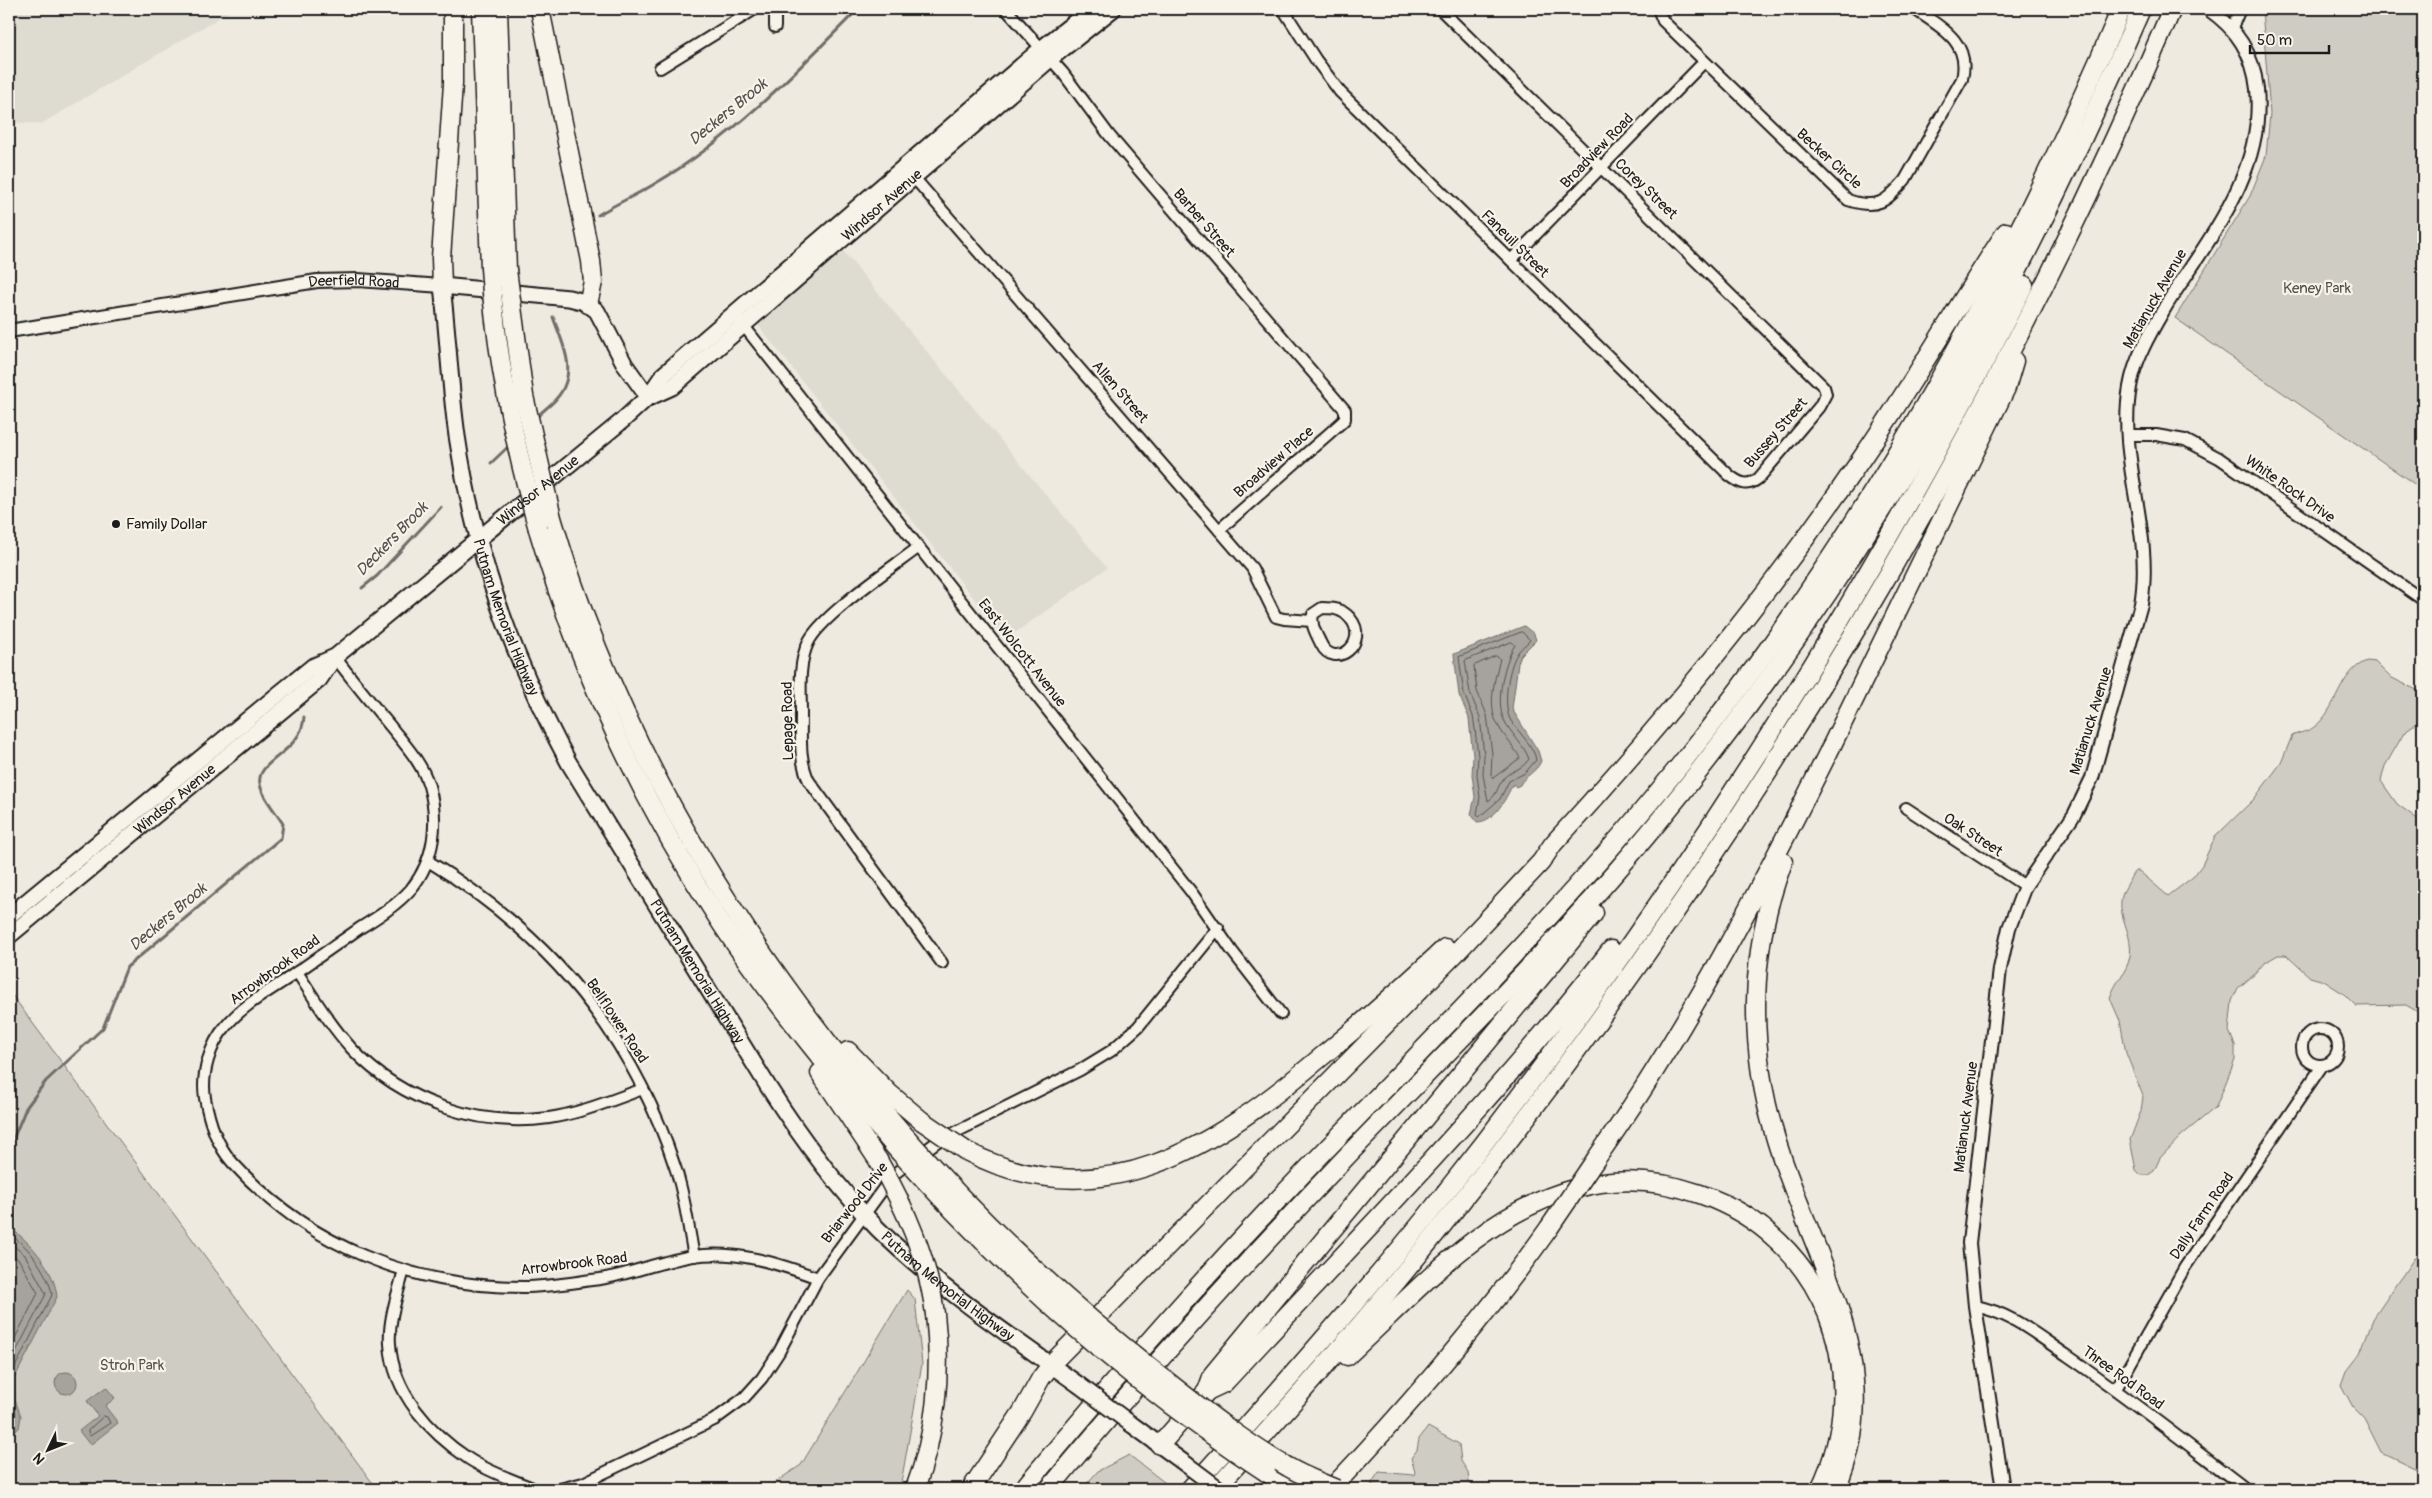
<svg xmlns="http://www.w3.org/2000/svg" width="2432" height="1498" font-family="Pangolin,sans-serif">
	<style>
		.built { fill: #dedbd1 }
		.green { fill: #cfccc3; stroke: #767470 }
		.water { fill: #a6a39d; stroke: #6f6d69 }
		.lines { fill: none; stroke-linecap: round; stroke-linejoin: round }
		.shore { stroke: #535250; stroke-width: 1 }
		.stream { stroke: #6f6d69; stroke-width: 3 }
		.minor-casing { stroke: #1c1c1c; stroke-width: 14 }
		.tertiary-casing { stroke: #1c1c1c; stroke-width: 16 }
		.primary-casing { stroke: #1c1c1c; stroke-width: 19 }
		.motorway-casing { stroke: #1c1c1c; stroke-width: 21 }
		.minor { stroke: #f7f3e8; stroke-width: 10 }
		.tertiary { stroke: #f7f3e8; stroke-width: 12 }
		.primary { stroke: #f7f3e8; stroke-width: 15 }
		.motorway { stroke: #f7f3e8; stroke-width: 18 }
		.primary-bridge-casing { stroke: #1c1c1c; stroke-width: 19; stroke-linecap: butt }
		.motorway-bridge-casing { stroke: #1c1c1c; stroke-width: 21; stroke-linecap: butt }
		.primary-bridge { stroke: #f7f3e8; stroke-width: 15 }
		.motorway-bridge { stroke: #f7f3e8; stroke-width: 18 }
		.poi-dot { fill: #1c1c1c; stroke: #f7f3e8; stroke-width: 2 }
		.labels { text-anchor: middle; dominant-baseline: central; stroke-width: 4.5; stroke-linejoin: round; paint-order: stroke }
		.street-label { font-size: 15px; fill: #1c1c1c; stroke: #f7f3e8 }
		.park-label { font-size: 15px; fill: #52514e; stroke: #f7f3e8 }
		.poi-label { font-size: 15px; fill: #1c1c1c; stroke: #f7f3e8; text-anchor: start }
		.water-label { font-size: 16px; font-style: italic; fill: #535250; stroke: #f7f3e8 }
	</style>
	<rect width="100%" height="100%" fill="#eeeae0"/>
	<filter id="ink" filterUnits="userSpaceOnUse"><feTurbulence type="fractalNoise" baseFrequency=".02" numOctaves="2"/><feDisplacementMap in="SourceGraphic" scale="10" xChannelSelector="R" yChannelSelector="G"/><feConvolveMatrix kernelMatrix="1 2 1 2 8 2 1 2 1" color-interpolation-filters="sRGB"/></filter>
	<g filter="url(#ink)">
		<g class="built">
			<path d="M9,9H234L41,124L9,122Z"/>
			<path d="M843,251L1107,568L1006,639L758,325Z"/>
		</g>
		<g class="green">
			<path d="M2262,9H2423V490L2175,318L2250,196L2266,156L2270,114Z"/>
			<path d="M2367,661L2375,662L2390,677L2423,693V711L2416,724L2404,733L2385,766L2381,781L2397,804L2423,823V1015L2406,1005L2356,1006L2344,994L2324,981L2310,977L2286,955H2278L2264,963L2255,974L2238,988L2232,1001L2229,1031L2235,1045V1060L2216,1107L2181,1136L2160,1158L2154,1171L2148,1175H2141L2136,1170L2130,1140L2141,1111L2143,1096L2126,1053L2120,1021L2110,998C2115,981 2127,973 2130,956C2134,928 2110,911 2127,885C2130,880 2131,875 2135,871H2139L2168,896L2193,877L2202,865L2215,837L2254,799L2281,763L2292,736C2300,732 2308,732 2314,727C2337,711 2339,671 2367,661Z"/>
			<path d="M9,991L377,1489H15L9,1484Z"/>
			<path d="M2423,1245V1472L2381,1452L2364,1418L2353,1407L2341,1385L2346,1371L2360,1353L2373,1319Z"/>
			<path d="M907,1290L915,1299L922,1364L900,1489H765L801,1465Z"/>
			<path d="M1428,1427L1459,1444L1461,1461L1468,1472L1469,1482L1475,1489H1381L1371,1484L1379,1472L1414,1475L1415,1472L1411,1458L1417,1450L1419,1439Z"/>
			<path d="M1129,1455L1173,1489H1082L1098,1471Z"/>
		</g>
		<g class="water">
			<path d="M1524,626L1534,634L1536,640L1521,655L1518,663L1512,709L1538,751L1541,761C1537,772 1524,776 1520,785L1516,787L1513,784C1506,798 1495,822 1477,822L1471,814L1475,797L1472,775L1473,756L1470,729L1469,718L1459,695L1454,654Z"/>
			<path d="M13,1230C33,1245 55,1271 57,1297L14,1379L15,1400L21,1416L19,1428L9,1437V1231Z"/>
			<circle cx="66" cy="1383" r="11"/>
			<path d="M106,1387L115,1398L105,1406L118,1423L90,1445L79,1431L98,1416L87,1401Z"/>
		</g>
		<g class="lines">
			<g class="shore">
				<path d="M1522,632L1530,640C1526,645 1520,648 1517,654C1508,668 1502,707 1511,721C1519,733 1534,746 1536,760L1525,773L1509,781L1500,799L1479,817L1477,814L1480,797L1477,775L1478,756L1475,729L1473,716L1464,694L1459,657Z"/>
				<path d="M1512,642L1515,645C1504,661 1495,703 1504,720C1511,734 1524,745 1529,759C1521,771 1509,771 1504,778C1497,786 1498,795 1488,801L1483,775L1484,755L1480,717L1470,693L1465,661Z"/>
				<path d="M1496,656L1500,659C1495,677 1488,704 1496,721C1502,735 1513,745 1520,758L1493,778L1491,775L1492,754L1487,715L1477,691L1474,666Z"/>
				<path d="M9,1236C26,1239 51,1279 52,1295L9,1379"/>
				<path d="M9,1242L25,1255L46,1294L9,1365"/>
				<path d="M9,1251L19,1260L38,1293L9,1350"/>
				<path d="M9,1380C9,1386 9,1394 10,1401C13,1413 20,1420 9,1431"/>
				<path d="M104,1416L107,1417L110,1423L90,1436L88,1431Z"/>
			</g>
			<g class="stream">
				<path d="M598,215C617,203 637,195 656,183C732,138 796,72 858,9"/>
				<path d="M536,418C542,411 550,406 556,399C579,373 563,345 553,317"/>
				<path d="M491,463L511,444"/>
				<path d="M362,588L377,576L441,507"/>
				<path d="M9,1149L26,1108L46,1081L103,1028L127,967L281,838L283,824C276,812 262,797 260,784C255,760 302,753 304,717"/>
			</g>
			<g class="minor-casing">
				<g id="minor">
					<path d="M1006,9L1063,73L1109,135L1156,190L1345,410V419L1341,423L1219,530"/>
					<path d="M1283,9L1316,60L1340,92L1729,475C1740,484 1748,487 1759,478L1819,407L1826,394L1824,387L1440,9"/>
					<path d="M1658,9L1663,21L1848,200C1877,210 1886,202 1905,180L1962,79C1971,42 1941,27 1914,9"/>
					<path d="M775,27V9"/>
					<path d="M2232,28L2240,9"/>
					<path d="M660,68L755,9"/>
					<path d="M910,173L1252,568L1276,617L1284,619L1312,621"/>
					<path d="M1511,260L1704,62"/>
					<path d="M740,321L1192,893L1232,951L1281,1014"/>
					<path d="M2128,435H2156L2185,440L2219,458L2423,600"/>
					<path d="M919,547C893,567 820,616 808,643C798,664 801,692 801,714C801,738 799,760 809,781L942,963"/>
					<path d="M1322,608C1334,608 1342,609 1350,618C1371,643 1334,671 1321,644C1317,635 1310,625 1313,614Z"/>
					<path d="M335,657C353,681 372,704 391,727C406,746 422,763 429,786C439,821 435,860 411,889C397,905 378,917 360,928C336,945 311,962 287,979C266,993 242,1006 226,1026C210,1044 201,1074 205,1098C209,1121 216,1144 232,1162C307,1245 411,1287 523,1287C548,1287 575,1282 600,1279C631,1274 661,1261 693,1256C737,1250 777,1263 818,1278"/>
					<path d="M1906,808L2025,886"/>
					<path d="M428,861C547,933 632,1034 675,1167C685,1195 688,1227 694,1256"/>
					<path d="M297,972C314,998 331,1026 352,1049C401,1101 478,1128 549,1118C582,1113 612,1100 643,1089"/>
					<circle cx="2320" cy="1047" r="18"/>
					<path d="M404,1270C398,1293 388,1320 390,1344C393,1393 430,1433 469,1459C489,1472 513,1480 535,1489"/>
					<path d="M1975,1306C2012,1313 2038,1336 2068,1356C2129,1398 2187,1444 2246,1489"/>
					<path d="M2116,1389L2185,1267L2322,1066"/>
					<path d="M560,1489L583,1483L714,1420L744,1398L762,1378L779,1352L818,1278L894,1174L938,1141L1080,1070L1111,1051L1138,1027L1218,928"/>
				</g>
			</g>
			<g class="tertiary-casing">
				<g id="tertiary">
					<path id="s1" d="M9,331L317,281L358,280L442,286"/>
					<path d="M2003,1489L1975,1306L1969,1243L2000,969L2009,928L2025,886L2074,815L2092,778L2141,604C2154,531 2117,460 2130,387C2135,357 2152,330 2167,304C2209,238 2265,172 2257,89C2253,53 2237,29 2208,9"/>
				</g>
			</g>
			<g class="primary-casing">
				<g id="primary">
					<path id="s2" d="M648,397L625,365L597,311L585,302L569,298L442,286C448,336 450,386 457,436C474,552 513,660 569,763L769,1088C801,1138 836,1186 878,1229C938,1288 1011,1336 1079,1385"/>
					<path id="s3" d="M650,397L672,387L1050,59L1113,9"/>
					<path id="s4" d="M9,916L280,693L312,667L335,657L622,421L648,397L663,375L1041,49L1091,9"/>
					<path id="s5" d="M9,936L319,680L334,658"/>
					<path d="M1131,1424L1187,1465"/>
				</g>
			</g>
			<g class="motorway-casing">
				<g id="motorway">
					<path d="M481,9L490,268"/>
					<path d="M498,9L507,270"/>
					<path d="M540,9L591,261L593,282L588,304"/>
					<path d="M442,286L441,258L453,84V9"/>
					<path d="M552,518C620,750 747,956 906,1137"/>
					<path d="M538,529C580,671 642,803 723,926C775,1004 835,1076 895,1147"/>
					<path d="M1783,862C1749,950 1748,1045 1775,1136C1809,1253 1892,1364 1836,1489"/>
					<path d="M848,1051L890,1094L922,1121"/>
					<path d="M820,1073L878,1160"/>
					<path d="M966,1151C1102,1222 1217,1145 1320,1058C1363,1023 1404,986 1445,948"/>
					<path d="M1596,1159C1687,1030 1760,889 1831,747C1890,628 1947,508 2006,388L2014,361"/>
					<path d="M1347,1356C1417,1292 1482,1213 1577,1188C1618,1177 1660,1180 1700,1194C1824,1237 1876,1373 1820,1489"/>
					<path d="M1207,1391L1224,1383C1356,1240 1492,1103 1611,950"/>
					<path d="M1160,1445L1207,1391L1213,1374L1594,913"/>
					<path d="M1266,1472L1292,1489"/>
					<path d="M915,1489C936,1433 942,1374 935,1314"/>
					<path d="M971,1489L1022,1412L1041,1378L1056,1359L1453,956L1541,862L1553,844C1665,722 1769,595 1862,458C1913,384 1957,306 2006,232"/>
					<path d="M1023,1489C1110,1384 1200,1281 1295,1182C1426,1045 1562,912 1681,764C1863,537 2007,277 2121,9"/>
					<path d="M1049,1489C1144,1374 1244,1264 1347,1156C1452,1047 1561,940 1658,822C1860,577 2015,300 2141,9"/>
					<path d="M1190,1489C1271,1400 1351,1310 1427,1216C1657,928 1858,614 2024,285"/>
					<path d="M1215,1489C1297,1399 1377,1308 1453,1212C1745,846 1988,439 2172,9"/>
					<path d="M1331,1489C1409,1406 1483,1321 1549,1228"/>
				</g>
			</g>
			<use href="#minor" class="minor"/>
			<use href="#tertiary" class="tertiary"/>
			<use href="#primary" class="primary"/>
			<use href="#motorway" class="motorway"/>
			<g class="primary-bridge-casing">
				<g id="primary-bridge">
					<path d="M1079,1385L1131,1424"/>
					<path d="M1187,1465L1219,1489"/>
				</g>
			</g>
			<g class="motorway-bridge-casing">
				<g id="motorway-bridge">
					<path d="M490,268C496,357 514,444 538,529"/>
					<path d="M507,270L524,396L552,518"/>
					<path d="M922,1121L966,1151"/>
					<path d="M906,1137C981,1223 1064,1300 1153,1370C1196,1404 1240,1440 1288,1467C1303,1476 1320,1482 1336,1489"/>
					<path d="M895,1147C1004,1271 1128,1382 1266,1472"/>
					<path d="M878,1160C906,1209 928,1259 935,1314"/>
					<path d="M1549,1228L1596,1159"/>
				</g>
			</g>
			<use href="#primary-bridge" class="primary-bridge"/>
			<use href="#motorway-bridge" class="motorway-bridge"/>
		</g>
	</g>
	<circle class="poi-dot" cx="116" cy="524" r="5"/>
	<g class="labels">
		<g class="street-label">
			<text transform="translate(1597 151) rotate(-46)">Broadview Road</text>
			<text transform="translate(1829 159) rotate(42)">Becker Circle</text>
			<text transform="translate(1646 189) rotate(44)">Corey Street</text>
			<text stroke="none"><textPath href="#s3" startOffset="302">Windsor Avenue</textPath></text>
			<text transform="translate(1204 223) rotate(49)">Barber Street</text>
			<text transform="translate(1515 244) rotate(45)">Faneuil Street</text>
			<text stroke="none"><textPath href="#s1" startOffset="349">Deerfield Road</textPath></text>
			<text transform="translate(2155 299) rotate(-60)">Matianuck Avenue</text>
			<text transform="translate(1120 392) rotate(49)">Allen Street</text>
			<text transform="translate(1776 433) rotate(-49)">Bussey Street</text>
			<text transform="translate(1274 462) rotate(-41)">Broadview Place</text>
			<text transform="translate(2290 489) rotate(35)">White Rock Drive</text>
			<text stroke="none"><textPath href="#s4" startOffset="680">Windsor Avenue</textPath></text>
			<text stroke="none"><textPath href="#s2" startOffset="598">Putnam Memorial Highway</textPath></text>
			<text transform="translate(1022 653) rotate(52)">East Wolcott Avenue</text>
			<text transform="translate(788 721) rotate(-91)">Lepage Road</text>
			<text transform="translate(2091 721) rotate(-73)">Matianuck Avenue</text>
			<text stroke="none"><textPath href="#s5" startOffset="215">Windsor Avenue</textPath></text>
			<text transform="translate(1973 835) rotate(33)">Oak Street</text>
			<text transform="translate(275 970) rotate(-36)">Arrowbrook Road</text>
			<text stroke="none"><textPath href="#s2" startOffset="1002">Putnam Memorial Highway</textPath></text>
			<text transform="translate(617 1021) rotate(56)">Bellflower Road</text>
			<text transform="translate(1966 1117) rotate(-83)">Matianuck Avenue</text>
			<text transform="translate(855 1203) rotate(-52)">Briarwood Drive</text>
			<text transform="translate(2202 1216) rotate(-56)">Dally Farm Road</text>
			<text transform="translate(574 1264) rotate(-7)">Arrowbrook Road</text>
			<text stroke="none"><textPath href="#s2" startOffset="1408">Putnam Memorial Highway</textPath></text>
			<text transform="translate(2123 1378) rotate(36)">Three Rod Road</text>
		</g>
		<g class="park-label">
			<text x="2317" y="288">Keney Park</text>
			<text x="132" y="1365">Stroh Park</text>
		</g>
		<g class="poi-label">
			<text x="126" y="524">Family Dollar</text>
		</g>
		<g class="water-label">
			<text transform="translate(728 112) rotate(-39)">Deckers Brook</text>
			<text transform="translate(392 539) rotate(-46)">Deckers Brook</text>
			<text transform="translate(168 917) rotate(-40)">Deckers Brook</text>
		</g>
	</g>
	<rect width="2432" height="1498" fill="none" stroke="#f7f3e8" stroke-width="30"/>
	<rect x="15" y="15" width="2402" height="1468" fill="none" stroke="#1c1c1c" stroke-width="2" filter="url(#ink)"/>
	<g transform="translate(48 1450) rotate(227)" stroke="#f7f3e8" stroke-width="4" paint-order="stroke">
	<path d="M0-4L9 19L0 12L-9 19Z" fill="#1c1c1c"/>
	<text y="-8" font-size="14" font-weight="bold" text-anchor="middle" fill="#1c1c1c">N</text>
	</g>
	<path d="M2250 45v8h79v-8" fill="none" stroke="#1c1c1c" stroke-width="2.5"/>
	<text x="2257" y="45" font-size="15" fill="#1c1c1c" stroke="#f7f3e8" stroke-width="4" paint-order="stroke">50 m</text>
</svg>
